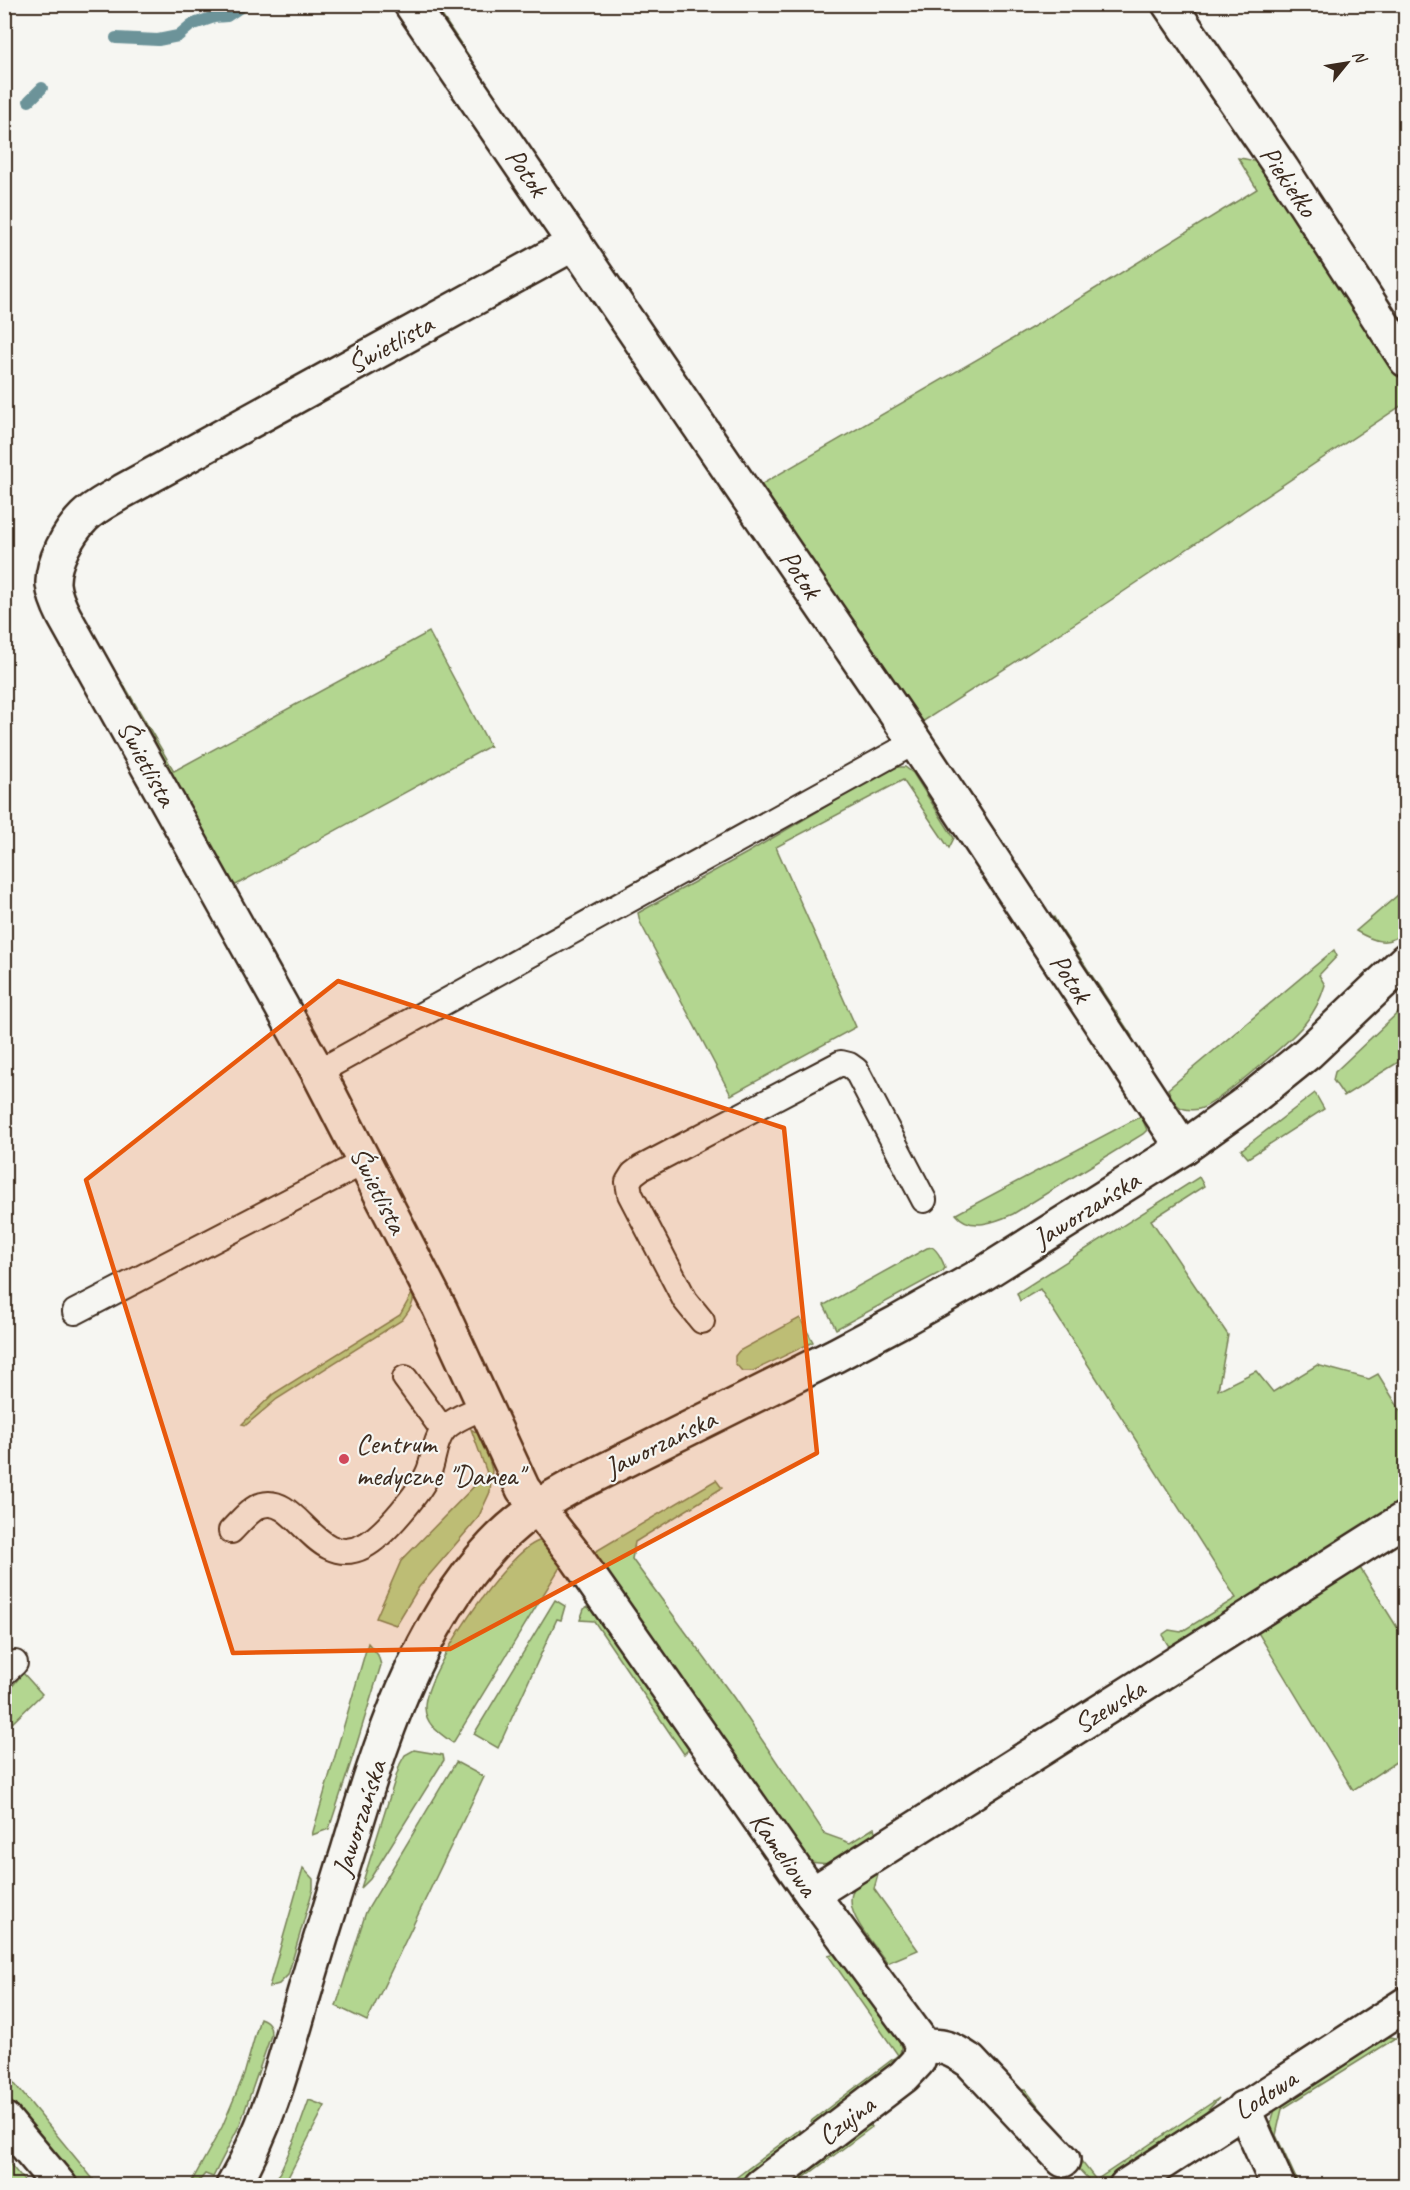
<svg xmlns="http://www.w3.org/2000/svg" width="1410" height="2190" font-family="Caveat,sans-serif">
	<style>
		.green { fill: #b3d690; stroke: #778057; stroke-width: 1.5 }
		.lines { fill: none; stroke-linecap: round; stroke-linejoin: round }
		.stream { stroke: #6c9399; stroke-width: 12 }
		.service-casing { stroke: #3b2a1e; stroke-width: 28 }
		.minor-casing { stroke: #3b2a1e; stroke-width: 38 }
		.tertiary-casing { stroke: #3b2a1e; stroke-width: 38 }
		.service { stroke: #f6f6f2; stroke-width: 24 }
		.minor { stroke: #f6f6f2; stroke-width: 33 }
		.tertiary { stroke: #f6f6f2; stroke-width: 33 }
		.marked { fill: #e8590c; fill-opacity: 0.2; stroke: #e8590c; stroke-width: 4.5; stroke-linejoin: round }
		.poi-dot { fill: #d1495b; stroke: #f6f6f2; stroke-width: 2 }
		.labels { text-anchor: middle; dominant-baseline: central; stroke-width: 4.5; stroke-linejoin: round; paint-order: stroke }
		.street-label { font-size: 28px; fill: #3b2a1e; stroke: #f6f6f2 }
		.poi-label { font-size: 28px; fill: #3b2a1e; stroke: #f6f6f2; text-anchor: start }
	</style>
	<rect width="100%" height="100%" fill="#f6f6f2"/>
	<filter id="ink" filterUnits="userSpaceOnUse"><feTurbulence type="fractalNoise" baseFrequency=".0167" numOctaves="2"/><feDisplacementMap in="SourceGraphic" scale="12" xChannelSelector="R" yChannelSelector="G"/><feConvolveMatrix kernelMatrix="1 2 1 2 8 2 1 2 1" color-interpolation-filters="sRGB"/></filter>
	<g filter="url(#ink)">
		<g class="green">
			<path d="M426,5H435L471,59L463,60Z"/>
			<path d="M1238,158C1256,159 1265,166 1277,180L1405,379V403L1108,602L919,724L778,512L755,488L1038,324L1257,189Z"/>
			<path d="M429,632L490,746L236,885L232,883L128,706L123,683L174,771Z"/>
			<path d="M897,767H905L913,773L954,838L949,848L903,780L776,847L856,1027L731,1095L640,922L638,913L747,853L886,771Z"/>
			<path d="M1405,889V931C1388,947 1375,942 1356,931Z"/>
			<path d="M1054,917L1059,926L1132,1036L1129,1037L1051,923Z"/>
			<path d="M1334,950L1337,956L1319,975L1325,985C1321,998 1315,1011 1306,1022C1295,1037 1215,1106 1199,1109C1196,1110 1188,1110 1185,1109C1175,1107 1172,1098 1168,1089Z"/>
			<path d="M1405,1006V1058L1344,1096L1333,1080L1335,1072Z"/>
			<path d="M1315,1093L1324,1109L1248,1158L1241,1150Z"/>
			<path d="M1141,1116L1147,1130L1143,1134L1013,1214C995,1222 970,1232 956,1214Z"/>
			<path d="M1199,1177L1204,1186L1151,1220L1228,1335L1218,1390L1256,1371L1273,1392L1317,1365L1369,1379L1378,1374L1405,1418V1504L1175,1649L1168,1645L1162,1635L1169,1630L1181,1632L1236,1598L1040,1289L1020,1301L1017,1293Z"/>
			<path d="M932,1247C938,1251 943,1261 945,1268L943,1271L836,1329L824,1305L927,1248Z"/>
			<path d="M413,1292C415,1304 409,1311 402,1320L277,1399L246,1425L242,1424L273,1394L400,1315Z"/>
			<path d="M800,1318L813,1342L753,1371H742L735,1363V1356L739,1351Z"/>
			<path d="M471,1429L480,1435L487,1453L492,1470L490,1492L478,1518L419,1587L396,1625L376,1618L401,1561L487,1473Z"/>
			<path d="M716,1480L722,1488L635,1542L632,1559L734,1698L825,1834L850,1843L874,1828L877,1837L829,1864L809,1862L593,1553Z"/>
			<path d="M1405,1528V1540L1360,1568L1405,1640V1756L1353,1790L1254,1626Z"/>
			<path d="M539,1541L550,1545L562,1564L453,1743C440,1733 426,1726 425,1708C423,1675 507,1551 539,1541Z"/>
			<path d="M555,1600L565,1606L561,1620L557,1619L498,1748L474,1734Z"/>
			<path d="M587,1607L595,1609L690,1748L684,1754L594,1621L580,1620L584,1609Z"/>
			<path d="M368,1643L378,1655L381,1665L353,1756L329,1829L312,1835Z"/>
			<path d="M23,1673L42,1694L5,1730V1695Z"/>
			<path d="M1175,1675L1181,1682L1050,1764L1047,1755Z"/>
			<path d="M414,1750L443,1755L444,1760L370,1879L361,1888L400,1764L405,1755Z"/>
			<path d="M456,1762L484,1777L367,2021L336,2006L366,1912Z"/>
			<path d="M1008,1791L879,1871L874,1889L918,1950L887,1963C876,1947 850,1919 851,1900C851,1891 856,1884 860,1877L992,1793Z"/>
			<path d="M303,1868L313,1879V1889L288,1975L279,1984L269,1987Z"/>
			<path d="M836,1953L899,2038L901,2048L899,2060L817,2128L811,2121L898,2055L828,1955Z"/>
			<path d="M260,2018C269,2021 271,2026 271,2035L240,2124L213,2177L205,2174L199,2181H192L222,2127L244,2075Z"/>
			<path d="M1377,2034L1396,2038L1282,2109L1276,2135L1299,2185H1289L1270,2139L1271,2123L1275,2109L1288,2094Z"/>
			<path d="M4,2071L98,2185H77L75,2183L5,2094Z"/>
			<path d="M1025,2089L1096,2180L1219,2098L1202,2117L1101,2183H1094L1088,2179L1012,2098Z"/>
			<path d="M309,2100L325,2106L284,2185H274L295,2139Z"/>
			<path d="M864,2123L872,2127L794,2185L778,2186Z"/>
			<path d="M799,2130L804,2138L741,2185L725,2186Z"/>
			<path d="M4,2157L26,2183L23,2185H5Z"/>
		</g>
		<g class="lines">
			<g class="stream">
				<path d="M116,38L158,40L178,36L191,25L214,17L227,16L245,4"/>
				<path d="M29,101L42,88"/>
			</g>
			<g class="service-casing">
				<g id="service">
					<path d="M318,1072L915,742"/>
					<path d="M75,1312L364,1162"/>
					<path d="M702,1321L685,1300L630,1194L628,1182L633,1174L641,1168L841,1063L849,1065L856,1070L924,1200"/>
					<path d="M405,1378L443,1430"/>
					<path d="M231,1531C240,1522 251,1508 262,1505C297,1494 316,1571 364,1546C384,1536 421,1491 429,1471C434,1458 434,1444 442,1432C450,1420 472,1412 485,1407"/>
					<path d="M4,1673L15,1663"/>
				</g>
			</g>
			<g class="minor-casing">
				<g id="minor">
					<path d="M411,4L915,742L1183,1148"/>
					<path d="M1169,4L1282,169L1406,360"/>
					<path d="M575,243L123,491C111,499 95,506 84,517C69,532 52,562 53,584C54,595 59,606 64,616L318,1072L440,1309L523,1489L576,1557L812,1894L917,2036L922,2047C943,2044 952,2049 970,2061L1063,2160"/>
					<path d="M812,1894L1406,1518"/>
					<path d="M1243,2108L1278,2186"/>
					<path d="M4,2119L60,2186"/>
					<path d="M760,2186L904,2076L918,2061L922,2047"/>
					<path d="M1126,2186L1406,2004"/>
				</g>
			</g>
			<g class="tertiary-casing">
				<path id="tertiary" d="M233,2186C268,2126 285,2060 304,1994C318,1946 333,1899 348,1851C379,1747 417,1625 493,1545C515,1522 541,1503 569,1488L836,1355L898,1322L978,1277L1183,1148L1246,1103L1308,1053L1406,960"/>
			</g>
			<use href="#service" class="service"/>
			<use href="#minor" class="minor"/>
			<use href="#tertiary" class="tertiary"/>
		</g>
	</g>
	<path class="marked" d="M338,981L784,1128L817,1453L450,1649L233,1653L86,1180Z"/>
	<circle class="poi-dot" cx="344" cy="1459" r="6"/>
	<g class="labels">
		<g class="street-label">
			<text transform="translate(527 172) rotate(55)">Potok</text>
			<text transform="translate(1289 181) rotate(56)">Piekiełko</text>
			<text transform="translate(390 344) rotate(-29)">Świetlista</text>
			<text transform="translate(801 574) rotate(56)">Potok</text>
			<text transform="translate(147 763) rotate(61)">Świetlista</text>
			<text transform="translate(1071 978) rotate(57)">Potok</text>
			<text transform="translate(379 1190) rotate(63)">Świetlista</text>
			<text transform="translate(1086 1209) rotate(-32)">Jaworzańska</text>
			<text transform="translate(660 1443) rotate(-26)">Jaworzańska</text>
			<text transform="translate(1109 1706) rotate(-32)">Szewska</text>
			<text transform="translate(359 1818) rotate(-72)">Jaworzańska</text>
			<text transform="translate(784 1854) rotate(55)">Kameliowa</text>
			<text transform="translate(1265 2094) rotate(-33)">Lodowa</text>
			<text transform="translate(846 2120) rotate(-37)">Czujna</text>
		</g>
		<g class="poi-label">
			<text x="356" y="1443">Centrum<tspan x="356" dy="32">medyczne "Danea"</tspan></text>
		</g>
	</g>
	<rect width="1410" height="2190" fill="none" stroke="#f6f6f2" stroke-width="24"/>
	<rect x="12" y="12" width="1386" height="2166" fill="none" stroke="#3b2a1e" stroke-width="2" filter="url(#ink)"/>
	<g transform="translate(1347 63) rotate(60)" stroke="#f6f6f2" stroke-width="4.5" paint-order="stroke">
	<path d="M0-4.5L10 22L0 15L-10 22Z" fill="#3b2a1e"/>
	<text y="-9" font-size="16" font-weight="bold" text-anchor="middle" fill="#3b2a1e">N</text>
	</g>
</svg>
